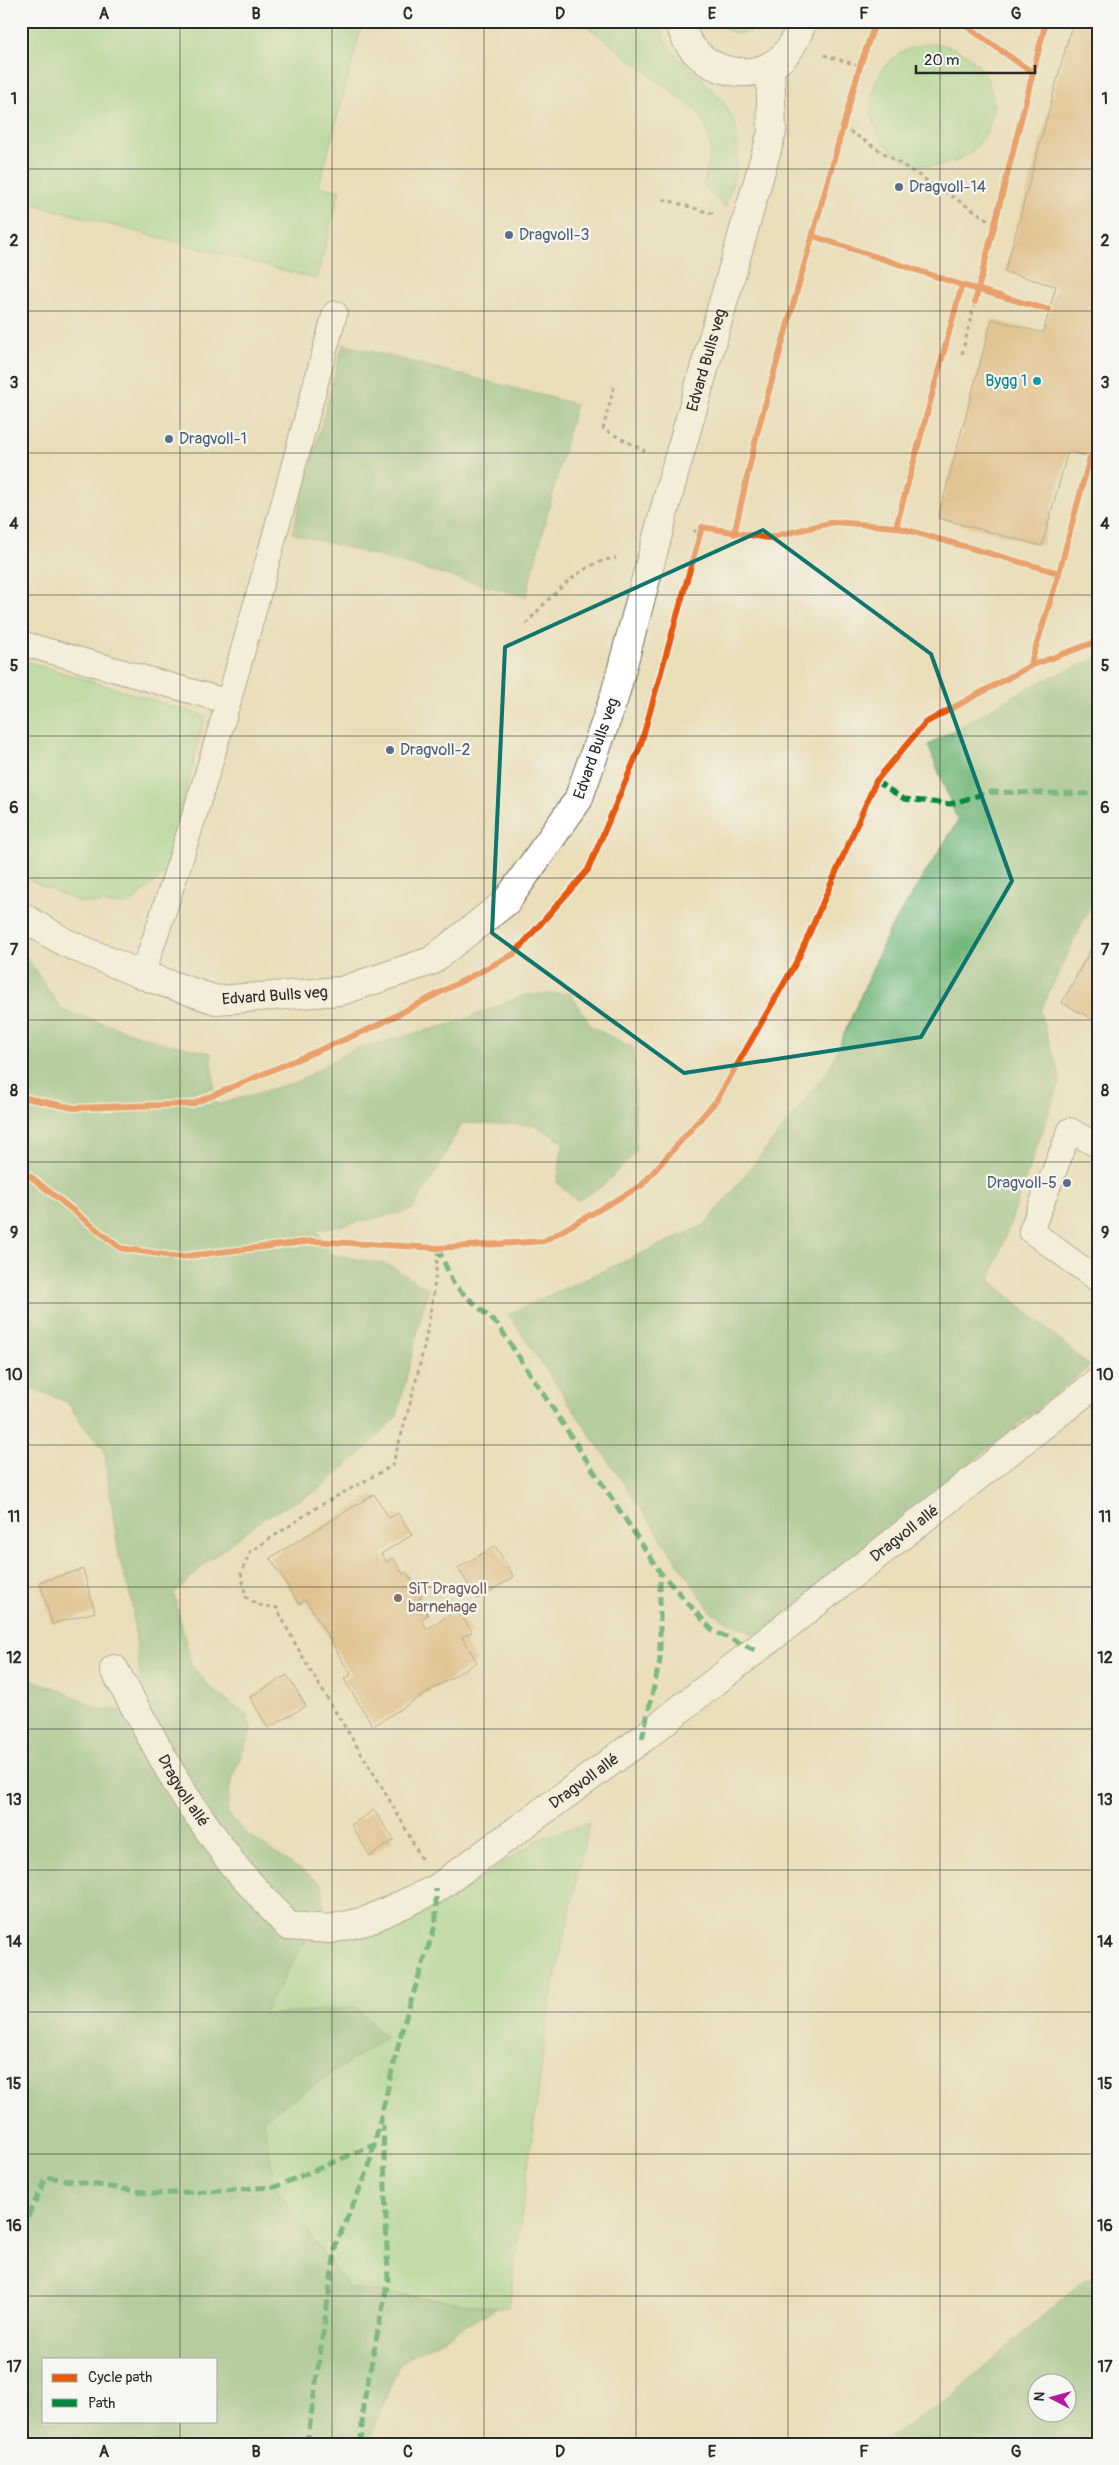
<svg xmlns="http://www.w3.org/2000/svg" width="1119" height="2465" font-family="Pangolin,sans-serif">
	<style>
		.green { fill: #91d791; stroke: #5e815e }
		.forest { fill: #74b87b; stroke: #507253; fill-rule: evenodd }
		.building { fill: #d9a565 }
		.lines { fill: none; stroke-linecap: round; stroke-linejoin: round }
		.service-casing { stroke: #6e6a5d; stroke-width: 26 }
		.minor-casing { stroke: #6e6a5d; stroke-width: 30 }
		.path { stroke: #6e6a5d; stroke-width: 3; stroke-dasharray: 4 4; stroke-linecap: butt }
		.service { stroke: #fff; stroke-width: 24 }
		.minor { stroke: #fff; stroke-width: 28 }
		.quiet { stroke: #00873e; stroke-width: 5; stroke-dasharray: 10 5; stroke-linecap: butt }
		.cycleway-casing { stroke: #f6f6f2; stroke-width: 9 }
		.cycleway { stroke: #e8590c; stroke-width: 6 }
		.marked { fill: none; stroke: #0f766e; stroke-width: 4; stroke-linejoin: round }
		.grid { fill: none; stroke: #2b2b2b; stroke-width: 1; stroke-opacity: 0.55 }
		.service-dot { fill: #5c6f8a; stroke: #f6f6f2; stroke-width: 2 }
		.culture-dot { fill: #0f9aa8; stroke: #f6f6f2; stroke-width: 2 }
		.education-dot { fill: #8d6e63; stroke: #f6f6f2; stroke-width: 2 }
		.labels { text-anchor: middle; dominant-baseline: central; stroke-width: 4.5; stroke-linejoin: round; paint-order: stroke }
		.service-label { font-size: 16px; fill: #4e5e75; stroke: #f6f6f2; text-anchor: start }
		.street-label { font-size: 16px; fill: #2b2b2b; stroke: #f6f6f2 }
		.culture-label { font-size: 16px; fill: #0d838f; stroke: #f6f6f2; text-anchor: end }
		.education-label { font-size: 16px; fill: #785e54; stroke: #f6f6f2; text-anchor: start }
		.neatline { fill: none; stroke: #2b2b2b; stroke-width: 2 }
		.grid-label { font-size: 16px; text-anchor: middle; font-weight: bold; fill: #2b2b2b }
	</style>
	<rect width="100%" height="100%" fill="#f6f6f2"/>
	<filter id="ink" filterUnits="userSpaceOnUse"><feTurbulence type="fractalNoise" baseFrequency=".02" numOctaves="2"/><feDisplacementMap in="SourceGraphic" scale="10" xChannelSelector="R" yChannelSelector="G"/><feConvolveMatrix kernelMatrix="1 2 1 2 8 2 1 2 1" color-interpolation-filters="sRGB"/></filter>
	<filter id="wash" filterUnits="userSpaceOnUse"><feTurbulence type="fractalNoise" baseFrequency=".0096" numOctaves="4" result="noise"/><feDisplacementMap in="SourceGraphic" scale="20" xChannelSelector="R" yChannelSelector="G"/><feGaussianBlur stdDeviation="1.12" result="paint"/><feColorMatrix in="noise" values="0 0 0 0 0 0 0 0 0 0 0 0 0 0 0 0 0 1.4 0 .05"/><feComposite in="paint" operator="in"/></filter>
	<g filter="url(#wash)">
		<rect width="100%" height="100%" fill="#eadeb9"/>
		<g class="green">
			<path d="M21,21H363L319,186L340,191L316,279L21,201Z"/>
			<path d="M581,21H660C662,28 663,38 667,44C673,54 687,65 697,74C748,121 744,145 725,208L703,186C711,153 715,145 699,113Z"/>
			<path d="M718,21H765C751,36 731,39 718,21Z"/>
			<circle cx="932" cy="105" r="61"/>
			<path d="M21,660L205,716L165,873L129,905L79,902L21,876Z"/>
			<path d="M589,1823L550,2003L509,2307L497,2308L349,2288L275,2187L263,2119L385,2038L262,2015L304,1943L381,1927L462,1891L541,1838Z"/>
		</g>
		<g class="forest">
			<path d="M343,344L576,404L526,597L292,533Z"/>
			<path d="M1098,657V890L1040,1012L1061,1079L990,1280L1090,1366L757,1636L712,1613L508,1314L706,1224L828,1071L889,931L958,821L928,745L1033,685Z"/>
			<path d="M21,949L62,1010L161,1042L211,1053L216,1105L296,1082L353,1049L459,1022L524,995L570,993L592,1027L634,1048L636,1152L604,1185L577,1201L557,1183L563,1142L535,1125L462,1123L440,1165L412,1210L317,1231L331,1254L389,1265L428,1289L397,1416L365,1450L318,1490L261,1520L207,1562L174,1594L191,1664L212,1689L246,1715L252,1728L231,1781L227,1812L245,1833L322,1884L326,1918L304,1943L262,2015L356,2007L386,2037L263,2119L275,2187L349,2288L497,2308L400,2363L372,2432L371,2444H21V1676L56,1688L96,1708L123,1711L140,1677L131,1598L119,1558L104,1450L84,1427L67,1402L21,1384ZM44,2359H216V2421H44Z"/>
			<path d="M1098,2275V2444H878L946,2401L1079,2284ZM1036,2382H1066V2412H1036Z"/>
		</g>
		<g id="blocks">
			<g class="building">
				<path d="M1073,21H1098V459L1068,451L1042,546L938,518L992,319L1043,333L1056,286L1005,272Z"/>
				<path d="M1098,936V1022L1062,1003Z"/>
				<path d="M374,1494L389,1518L398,1513L412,1535L381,1554L386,1562L393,1558L403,1574L406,1572L422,1597L419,1599L428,1615L421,1619L427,1629L457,1610L472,1632L462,1637L477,1662L373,1726L344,1679L351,1675L306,1600L299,1604L270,1558Z"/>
				<path d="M495,1546L514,1577L477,1599L458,1568Z"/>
				<path d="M83,1569L95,1612L52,1624L40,1582Z"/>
				<path d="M287,1675L306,1706L268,1728L250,1697Z"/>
				<path d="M374,1810L394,1840L370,1856L351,1825Z"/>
			</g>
		</g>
	</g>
	<g filter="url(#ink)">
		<use href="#blocks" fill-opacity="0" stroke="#6e6a5d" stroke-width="1"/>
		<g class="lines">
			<g class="service-casing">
				<g id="service">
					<path d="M21,643L229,702"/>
					<path d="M142,975C218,758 274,535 335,313"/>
					<path d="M1098,1146L1070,1130L1031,1231L1098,1280"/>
				</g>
			</g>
			<g class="minor-casing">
				<g id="minor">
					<path d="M680,21C690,77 771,93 795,39C798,33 801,28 802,21"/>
					<path id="s1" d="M21,916L66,943L142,975L216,1000L341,991L431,961L506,902L578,800L614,698L676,467L772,132L770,66"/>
					<path id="s2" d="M114,1669L180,1789L233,1865L288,1926L330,1929L366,1921L436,1889L642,1739L1098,1382"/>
				</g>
			</g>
			<g class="path">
				<path d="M824,55L860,66"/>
				<path d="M843,127L995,224"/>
				<path d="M663,199L714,214"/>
				<path d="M962,354L975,302"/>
				<path d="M614,387L603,429L645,451"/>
				<path d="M694,532L702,527"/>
				<path d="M526,624C548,599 582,561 616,558"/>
				<path d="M421,1859C379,1772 319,1695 277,1608L259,1605L246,1597L241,1573L250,1552L319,1506L392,1466C414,1394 433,1323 438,1248"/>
			</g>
			<use href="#service" class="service"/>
			<use href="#minor" class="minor"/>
			<g class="quiet">
				<path d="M876,781L904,799L950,804L990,792L1098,794"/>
				<path d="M438,1248L454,1285L498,1325L660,1572L713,1631L755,1650"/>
				<path d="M642,1739L660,1660V1572"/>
				<path d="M21,2230L47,2177L155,2194L275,2187L376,2144"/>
				<path d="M307,2444L336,2244L368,2170L403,2026L436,1923V1889"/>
				<path d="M361,2444L363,2406L388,2280L383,2125"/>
			</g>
			<g class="cycleway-casing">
				<g id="cycleway">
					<path d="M959,21L1033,73"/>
					<path d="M813,236L962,285L1049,310"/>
					<path d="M975,302L1046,21"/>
					<path d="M896,527L962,285"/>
					<path d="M734,534L758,430L860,66L876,21"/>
					<path d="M1030,666L1059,573"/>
					<path d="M21,1097L74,1108L192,1104L374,1027L514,954L588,870L640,747L702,527L768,538L834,522L896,527L1059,573L1090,457"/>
					<path d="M21,1169L120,1248L179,1257L312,1241L438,1248L544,1241L641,1186L717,1100L798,959L876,781L925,723L1030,666L1098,641"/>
				</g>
			</g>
			<use href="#cycleway" class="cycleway"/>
		</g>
	</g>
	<path d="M0 0H1119V2465H0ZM763,530L931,654L1012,881L921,1037L684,1073L492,933L505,647Z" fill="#eadeb9" fill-opacity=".55" fill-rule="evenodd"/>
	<path class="marked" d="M763,530L931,654L1012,881L921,1037L684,1073L492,933L505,647Z"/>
	<path class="grid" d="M180,21V2359M332,21V2444M484,21V2444M636,21V2444M788,21V2444M940,21V2444M21,169H1098M21,311H1098M21,453H1098M21,595H1098M21,736H1098M21,878H1098M21,1020H1098M21,1162H1098M21,1303H1098M21,1445H1098M21,1587H1098M21,1729H1098M21,1870H1098M21,2012H1098M21,2154H1098M21,2296H1098M180,2421V2444"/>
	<g class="service-dot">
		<circle cx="899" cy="187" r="5"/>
		<circle cx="509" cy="235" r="5"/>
		<circle cx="169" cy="439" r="5"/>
		<circle cx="390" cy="750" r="5"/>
		<circle cx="1067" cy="1183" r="5"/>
	</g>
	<circle class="culture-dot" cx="1037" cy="381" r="5"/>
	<circle class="education-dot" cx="398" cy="1598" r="5"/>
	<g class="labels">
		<g class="service-label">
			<text x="909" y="187">Dragvoll-14</text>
			<text x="519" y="235">Dragvoll-3</text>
			<text x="179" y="439">Dragvoll-1</text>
			<text x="400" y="750">Dragvoll-2</text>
			<text x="1057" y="1183" text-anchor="end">Dragvoll-5</text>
		</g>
		<g class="street-label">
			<text stroke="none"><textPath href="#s1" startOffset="1112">Edvard Bulls veg</textPath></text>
			<text stroke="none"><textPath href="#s1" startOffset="708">Edvard Bulls veg</textPath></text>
			<text stroke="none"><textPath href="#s1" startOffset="272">Edvard Bulls veg</textPath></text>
			<text stroke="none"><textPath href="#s2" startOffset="1056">Dragvoll allé</textPath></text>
			<text stroke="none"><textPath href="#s2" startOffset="651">Dragvoll allé</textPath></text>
			<text stroke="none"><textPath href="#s2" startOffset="140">Dragvoll allé</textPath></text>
		</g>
		<g class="culture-label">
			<text x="1027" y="381">Bygg 1</text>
		</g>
		<g class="education-label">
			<text x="408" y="1589">SiT Dragvoll<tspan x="408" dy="18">barnehage</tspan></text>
		</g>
	</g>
	<rect width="1119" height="2465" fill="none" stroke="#f6f6f2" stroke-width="55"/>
	<rect x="42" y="2358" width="175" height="65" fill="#f6f6f2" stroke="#a5a5a2"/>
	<rect x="52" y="2374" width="25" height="8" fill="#e8590c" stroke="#a5a5a2"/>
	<text x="88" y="2382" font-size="15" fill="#2b2b2b">Cycle path</text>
	<rect x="52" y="2399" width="25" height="8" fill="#00873e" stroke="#a5a5a2"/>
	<text x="88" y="2408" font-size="15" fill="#2b2b2b">Path</text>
	<g transform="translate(1052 2398) rotate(276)"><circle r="24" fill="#f6f6f2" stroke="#a5a5a2"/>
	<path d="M0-4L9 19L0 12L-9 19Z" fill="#b5179e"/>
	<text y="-8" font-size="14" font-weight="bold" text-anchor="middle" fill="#2b2b2b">N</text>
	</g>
	<path d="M916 65v8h119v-8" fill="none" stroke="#2b2b2b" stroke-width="2.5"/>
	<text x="924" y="65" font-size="15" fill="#2b2b2b" stroke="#f6f6f2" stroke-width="4" paint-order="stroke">20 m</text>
	<rect x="28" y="28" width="1064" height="2410" class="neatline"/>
	<g class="grid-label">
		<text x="104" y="19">A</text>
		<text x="256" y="19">B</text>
		<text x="408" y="19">C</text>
		<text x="560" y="19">D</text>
		<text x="712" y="19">E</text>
		<text x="864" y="19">F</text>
		<text x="1016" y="19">G</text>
		<text x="14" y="104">1</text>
		<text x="1105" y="104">1</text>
		<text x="14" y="246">2</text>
		<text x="1105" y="246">2</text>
		<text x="14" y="388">3</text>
		<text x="1105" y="388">3</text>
		<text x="14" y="529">4</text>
		<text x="1105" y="529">4</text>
		<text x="14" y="671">5</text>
		<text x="1105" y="671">5</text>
		<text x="14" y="813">6</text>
		<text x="1105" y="813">6</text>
		<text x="14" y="955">7</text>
		<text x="1105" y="955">7</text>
		<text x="14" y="1096">8</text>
		<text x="1105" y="1096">8</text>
		<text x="14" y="1238">9</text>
		<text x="1105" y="1238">9</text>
		<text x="14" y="1380">10</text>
		<text x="1105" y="1380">10</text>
		<text x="14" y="1522">11</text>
		<text x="1105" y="1522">11</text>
		<text x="14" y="1663">12</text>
		<text x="1105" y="1663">12</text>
		<text x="14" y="1805">13</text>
		<text x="1105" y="1805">13</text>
		<text x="14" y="1947">14</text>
		<text x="1105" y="1947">14</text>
		<text x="14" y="2089">15</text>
		<text x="1105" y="2089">15</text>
		<text x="14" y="2231">16</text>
		<text x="1105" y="2231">16</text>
		<text x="14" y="2372">17</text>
		<text x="1105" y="2372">17</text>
		<text x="104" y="2457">A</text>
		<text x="256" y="2457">B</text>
		<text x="408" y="2457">C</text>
		<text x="560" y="2457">D</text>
		<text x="712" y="2457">E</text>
		<text x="864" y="2457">F</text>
		<text x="1016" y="2457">G</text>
	</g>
</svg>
